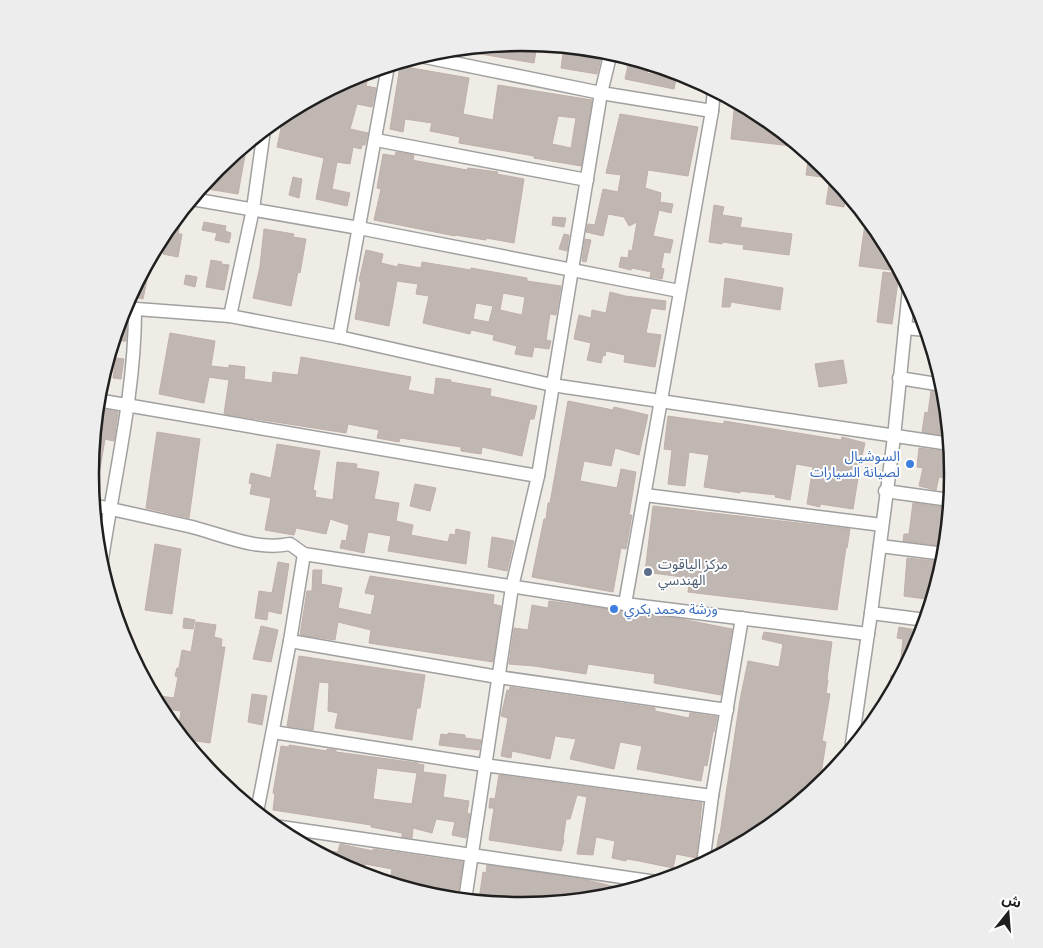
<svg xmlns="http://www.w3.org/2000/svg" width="1043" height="948" font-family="Signika,'Noto Sans Arabic',sans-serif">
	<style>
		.building { fill: #c0b6b2; stroke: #c0b0a8; fill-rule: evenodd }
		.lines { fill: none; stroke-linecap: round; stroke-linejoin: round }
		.minor-casing { stroke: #a0a0a0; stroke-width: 15 }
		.minor { stroke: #fff; stroke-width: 12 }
		.shop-dot { fill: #3f7fe0; stroke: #fff; stroke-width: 2 }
		.service-dot { fill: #5c6f8a; stroke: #fff; stroke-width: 2 }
		.labels { text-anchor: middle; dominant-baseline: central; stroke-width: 4; stroke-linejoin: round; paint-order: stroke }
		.shop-label { font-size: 14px; fill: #366cbe; stroke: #fff; text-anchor: end }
		.service-label { font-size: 14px; fill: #4e5e75; stroke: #fff; text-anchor: start }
		.rim { fill: none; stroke: #1f1f1f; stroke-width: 2.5 }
	</style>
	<rect width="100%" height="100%" fill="#efebe5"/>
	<g class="building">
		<path d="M522,42L537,44L534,63L463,51V48Z"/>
		<path d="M564,47L603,51L597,74L561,68Z"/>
		<path d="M629,61L649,65L647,73L676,79L674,89L625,79Z"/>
		<path d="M400,66L469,78L463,114L493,120L498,85L592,100L581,166L534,158V156L459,143L460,137L430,131L432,123L405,119L403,132L390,129ZM558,116L576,118L571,148L552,144Z"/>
		<path d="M369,71L366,86L376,88L372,107L357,104L350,129L368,133L365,145H362L361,149L353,147L350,164L337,162L332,189L350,193L347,206L316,199L324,158L277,147L281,128L275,126L277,119L357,75Z"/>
		<path d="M735,101L761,115L800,147L731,139Z"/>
		<path d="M620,114L698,127L688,176L648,170L645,188L661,193L660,202L673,204L671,213L659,210L653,236L673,240L670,253L664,252L661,268L664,269L662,279L650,277L651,272L632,268L631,270L619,267L621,257L628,258L629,250L632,251L637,222L629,226L624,217L608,214L603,236L586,232L588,224L595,225L603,189L618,192L621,175L606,173Z"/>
		<path d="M247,144L238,194L201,188L217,169Z"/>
		<path d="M396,152L414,155L413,160L417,161L467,170L468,168L498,172L497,174L524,179L514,243L486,238V240L455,235V236L374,220L381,189L377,188L383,154L395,156Z"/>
		<path d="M809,154L827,169L846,193L844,207L826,204L830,178L806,175Z"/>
		<path d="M293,177L302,179L299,198L289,195Z"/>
		<path d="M714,205L724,207L722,215L742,218L740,227L792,234L789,255L743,249L744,245L722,242V244L709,242Z"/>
		<path d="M183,210L178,234H182L178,257L163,254L165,241L160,240Z"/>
		<path d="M553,217L566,218L564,227L552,225Z"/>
		<path d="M866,217L880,235L892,257L890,270L859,266Z"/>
		<path d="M204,222L226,226L225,231L231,233L229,243L215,240L217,233L202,230Z"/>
		<path d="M264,229L294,234L293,237L306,239L300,273L298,272L291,306L253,298L260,266Z"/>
		<path d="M564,234L569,235L567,251L559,249Z"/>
		<path d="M585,239L591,240L586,262L582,261Z"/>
		<path d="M366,250L383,254L381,263L398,267V264L421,268L422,262L471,270V268L527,278V281L561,286L556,315L550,314L546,340L551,341L549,349L534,347L532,357L515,354L517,346L493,340L494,335L471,330L470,334L423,323L429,296L416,294L418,284L397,281L389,326L355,319L361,282L359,281ZM503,293L525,297L522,315L500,310ZM476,303L493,306L489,322L473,319Z"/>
		<path d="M149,260L151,261L143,299L130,296Z"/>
		<path d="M211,260L222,262L221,264L229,265L224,290L206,287Z"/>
		<path d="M883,272L899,274L892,324L877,322Z"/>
		<path d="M186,275L197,277L195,287L184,284Z"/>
		<path d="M725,278L783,288L780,310L731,302L730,307H722Z"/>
		<path d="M610,292L625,296L666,301L665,310L651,308L646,333L661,335L655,367L624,362L625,355L606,351L605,356L603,355L601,363L587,360L591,343L574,339L579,315L591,318L592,310L606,313Z"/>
		<path d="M124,316H127L126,341H119Z"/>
		<path d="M170,333L215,341L211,366L229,368V365L245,367L244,379L272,383L273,372L298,375L301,357L411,377L408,390L434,395L436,378L451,380V382L491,389L490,396L537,406L534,419H530L522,456L482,447L481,454L461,451V447L400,438L399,442L377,438L379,430L348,424L346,433L224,414L229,380L209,377L204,403L159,394Z"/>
		<path d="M116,358L124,359L121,379L113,378Z"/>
		<path d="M843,360L847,383L819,387L815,364Z"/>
		<path d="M931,391L945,394L949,436L922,432L925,412L928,413Z"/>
		<path d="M568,401L613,410L614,407L648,415L639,455L615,448L611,466L584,461L580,481L617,488L621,469L636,472L629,515H632L626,549L621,548L613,592L532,577L544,519H546L548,503H550Z"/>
		<path d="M96,408L118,412L114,441L105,439L100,469L91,467Z"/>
		<path d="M668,416L724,424V421L841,440L842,437L865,443L861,460L853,509L820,504V507L807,504L813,467L796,464L790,500L775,497L776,495L740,491V493L704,487L709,455L689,452L685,486L668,484L672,450L664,449Z"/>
		<path d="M157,432L200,439L189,518L146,508Z"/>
		<path d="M277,444L320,451L313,490L316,491L315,497L333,500L337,462L357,464L356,468L379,472L374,499L399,503L396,521L413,525L411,535L448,542L450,534L455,535L456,529L470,532L466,564L388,551L391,536L368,532L364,553L340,548L342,540L346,541L349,525L330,519L326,534L296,528L294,535L265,530L271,498L250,494L252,484L249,483L251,473L271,478Z"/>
		<path d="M919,448L950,452L947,478L939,477L936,490L919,486L923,468L917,467Z"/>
		<path d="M415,484L436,488L430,511L410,506Z"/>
		<path d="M913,503L950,508L946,546L903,541L904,534H909Z"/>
		<path d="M653,506L850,529L847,548L846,547L837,610L688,592L690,578L645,572Z"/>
		<path d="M492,537L514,541L507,571L488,567Z"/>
		<path d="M155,544L181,549L172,614L145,610Z"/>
		<path d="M907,558L944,562L932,600L904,596Z"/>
		<path d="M278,562L289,564L281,614L268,611L267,620L255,618L259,591L272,593Z"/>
		<path d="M313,570H322L321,584L342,588L338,608L371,615L375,595L365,593L370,576L494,595L493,604L501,606L493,662L369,643L371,630L338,622L335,640L300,635L307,591H312Z"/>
		<path d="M549,601L681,619L732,629L721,695L654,683L655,674L621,669L588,664L586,674L534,666L509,664L514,628L528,630L532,605L548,608Z"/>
		<path d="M184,618L195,620L193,629L183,628Z"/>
		<path d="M196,622L216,625L214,637L222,639L221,647H225L210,743L183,739L178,732L181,711L159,708L153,695L174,698L178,677L175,676L177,668H179L182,650L191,652Z"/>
		<path d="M261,626L278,630L271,662L253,659Z"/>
		<path d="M899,627L922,631L920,639L888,699L891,675L899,676L903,639L897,638Z"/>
		<path d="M764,632L832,642L827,679L828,680L826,693L830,694L822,741L826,742L821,774H819L817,787L761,833L715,858L719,834H720L740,700L748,661L779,667L783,644L762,639Z"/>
		<path d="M299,656L425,675L420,708H417L412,740L335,728L338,713L328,711L329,683L319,682L313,730L287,726Z"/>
		<path d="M510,687L655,708V711L689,718L690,713L717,717L714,732H713L707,766L704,765L701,781L637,769L642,746L620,742L614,769L570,759L576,739L555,736L550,759L512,751L511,758L501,756L508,718L501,716L507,690L509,691Z"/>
		<path d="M252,694L267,696L262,725L248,722Z"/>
		<path d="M448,733L465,735V738L481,740L479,750L439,745L441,734L448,735Z"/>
		<path d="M289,745L327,751V749L336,750V752L418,763V764L424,765L423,772L446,775L443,797L469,801L467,813L470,814L466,838L452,835L455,822L436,819L432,833L413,828L412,838L402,837V833L371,827V825L273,810L275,794L273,793L281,746L289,747ZM377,768L417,773L412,804L373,799Z"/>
		<path d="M499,775L702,803L696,858L676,854L673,868L639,861L627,859L626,861L612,858L615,841L596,837L593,855L577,854L587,797L577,795L570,819H566L563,839L564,840L561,851L489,840L494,808H489L490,798L495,799Z"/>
		<path d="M340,844L373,851V849L463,862L458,892L454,891L453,899L437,897L390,883L392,869L365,864L364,875L356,873L314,850L338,852Z"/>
		<path d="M487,865L587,880L628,890L605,897L521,906L479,900L483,872L486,873Z"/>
	</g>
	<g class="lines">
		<g class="minor-casing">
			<g id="minor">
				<path d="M420,56L601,93L712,111"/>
				<path d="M376,140L587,180"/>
				<path d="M192,199L359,228L679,291"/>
				<path d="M123,308L230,316L339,337L552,385L950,444"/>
				<path d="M230,316L253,209L264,130"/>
				<path d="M905,328L926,330"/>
				<path d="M339,337L388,66"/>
				<path d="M899,378L943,385"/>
				<path d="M97,400L538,476"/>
				<path d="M885,491L950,500"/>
				<path d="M645,495L882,525"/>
				<path d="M93,505C125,512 156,519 188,526C222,534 254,551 290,544L304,554L625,604L868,634"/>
				<path d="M880,546L945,554"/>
				<path d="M101,566C113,481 135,396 135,310"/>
				<path d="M625,604L712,111L714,90"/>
				<path d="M871,613L926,620"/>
				<path d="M290,641L498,677L727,710"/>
				<path d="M273,732L484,765L712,796"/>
				<path d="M851,750L871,613L894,437L909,289"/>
				<path d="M257,812L290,641L304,554"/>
				<path d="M274,826L656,882"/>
				<path d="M703,864L712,796L742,618"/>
				<path d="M465,900L512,587L538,476L601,93L611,52"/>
			</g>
		</g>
		<use href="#minor" class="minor"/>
	</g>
	<g class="shop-dot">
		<circle cx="910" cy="464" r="5"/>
		<circle cx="614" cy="609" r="5"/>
	</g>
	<circle class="service-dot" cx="648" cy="572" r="5"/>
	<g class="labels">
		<g class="shop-label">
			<text x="900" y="456">السوشيال<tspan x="900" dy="16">لصيانة السيارات</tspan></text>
			<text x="624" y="609" text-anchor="start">ورشة محمد بكري</text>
		</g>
		<g class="service-label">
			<text x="658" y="564">مركز الياقوت<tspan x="658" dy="16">الهندسي</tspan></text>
		</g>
	</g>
	<path d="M0 0H1043V948H0ZM521 51H522A422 422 0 0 1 944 473V475A422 422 0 0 1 522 897H521A422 422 0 0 1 99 475V473A422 422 0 0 1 521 51Z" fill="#ededed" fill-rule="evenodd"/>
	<path class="rim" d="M521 51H522A422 422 0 0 1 944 473V475A422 422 0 0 1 522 897H521A422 422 0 0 1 99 475V473A422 422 0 0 1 521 51Z"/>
	<g transform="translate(1008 913) rotate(17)" stroke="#ffffff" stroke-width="4" paint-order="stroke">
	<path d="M0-4L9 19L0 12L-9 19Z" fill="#1f1f1f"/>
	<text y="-8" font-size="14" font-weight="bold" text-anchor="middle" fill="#1f1f1f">ش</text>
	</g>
</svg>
